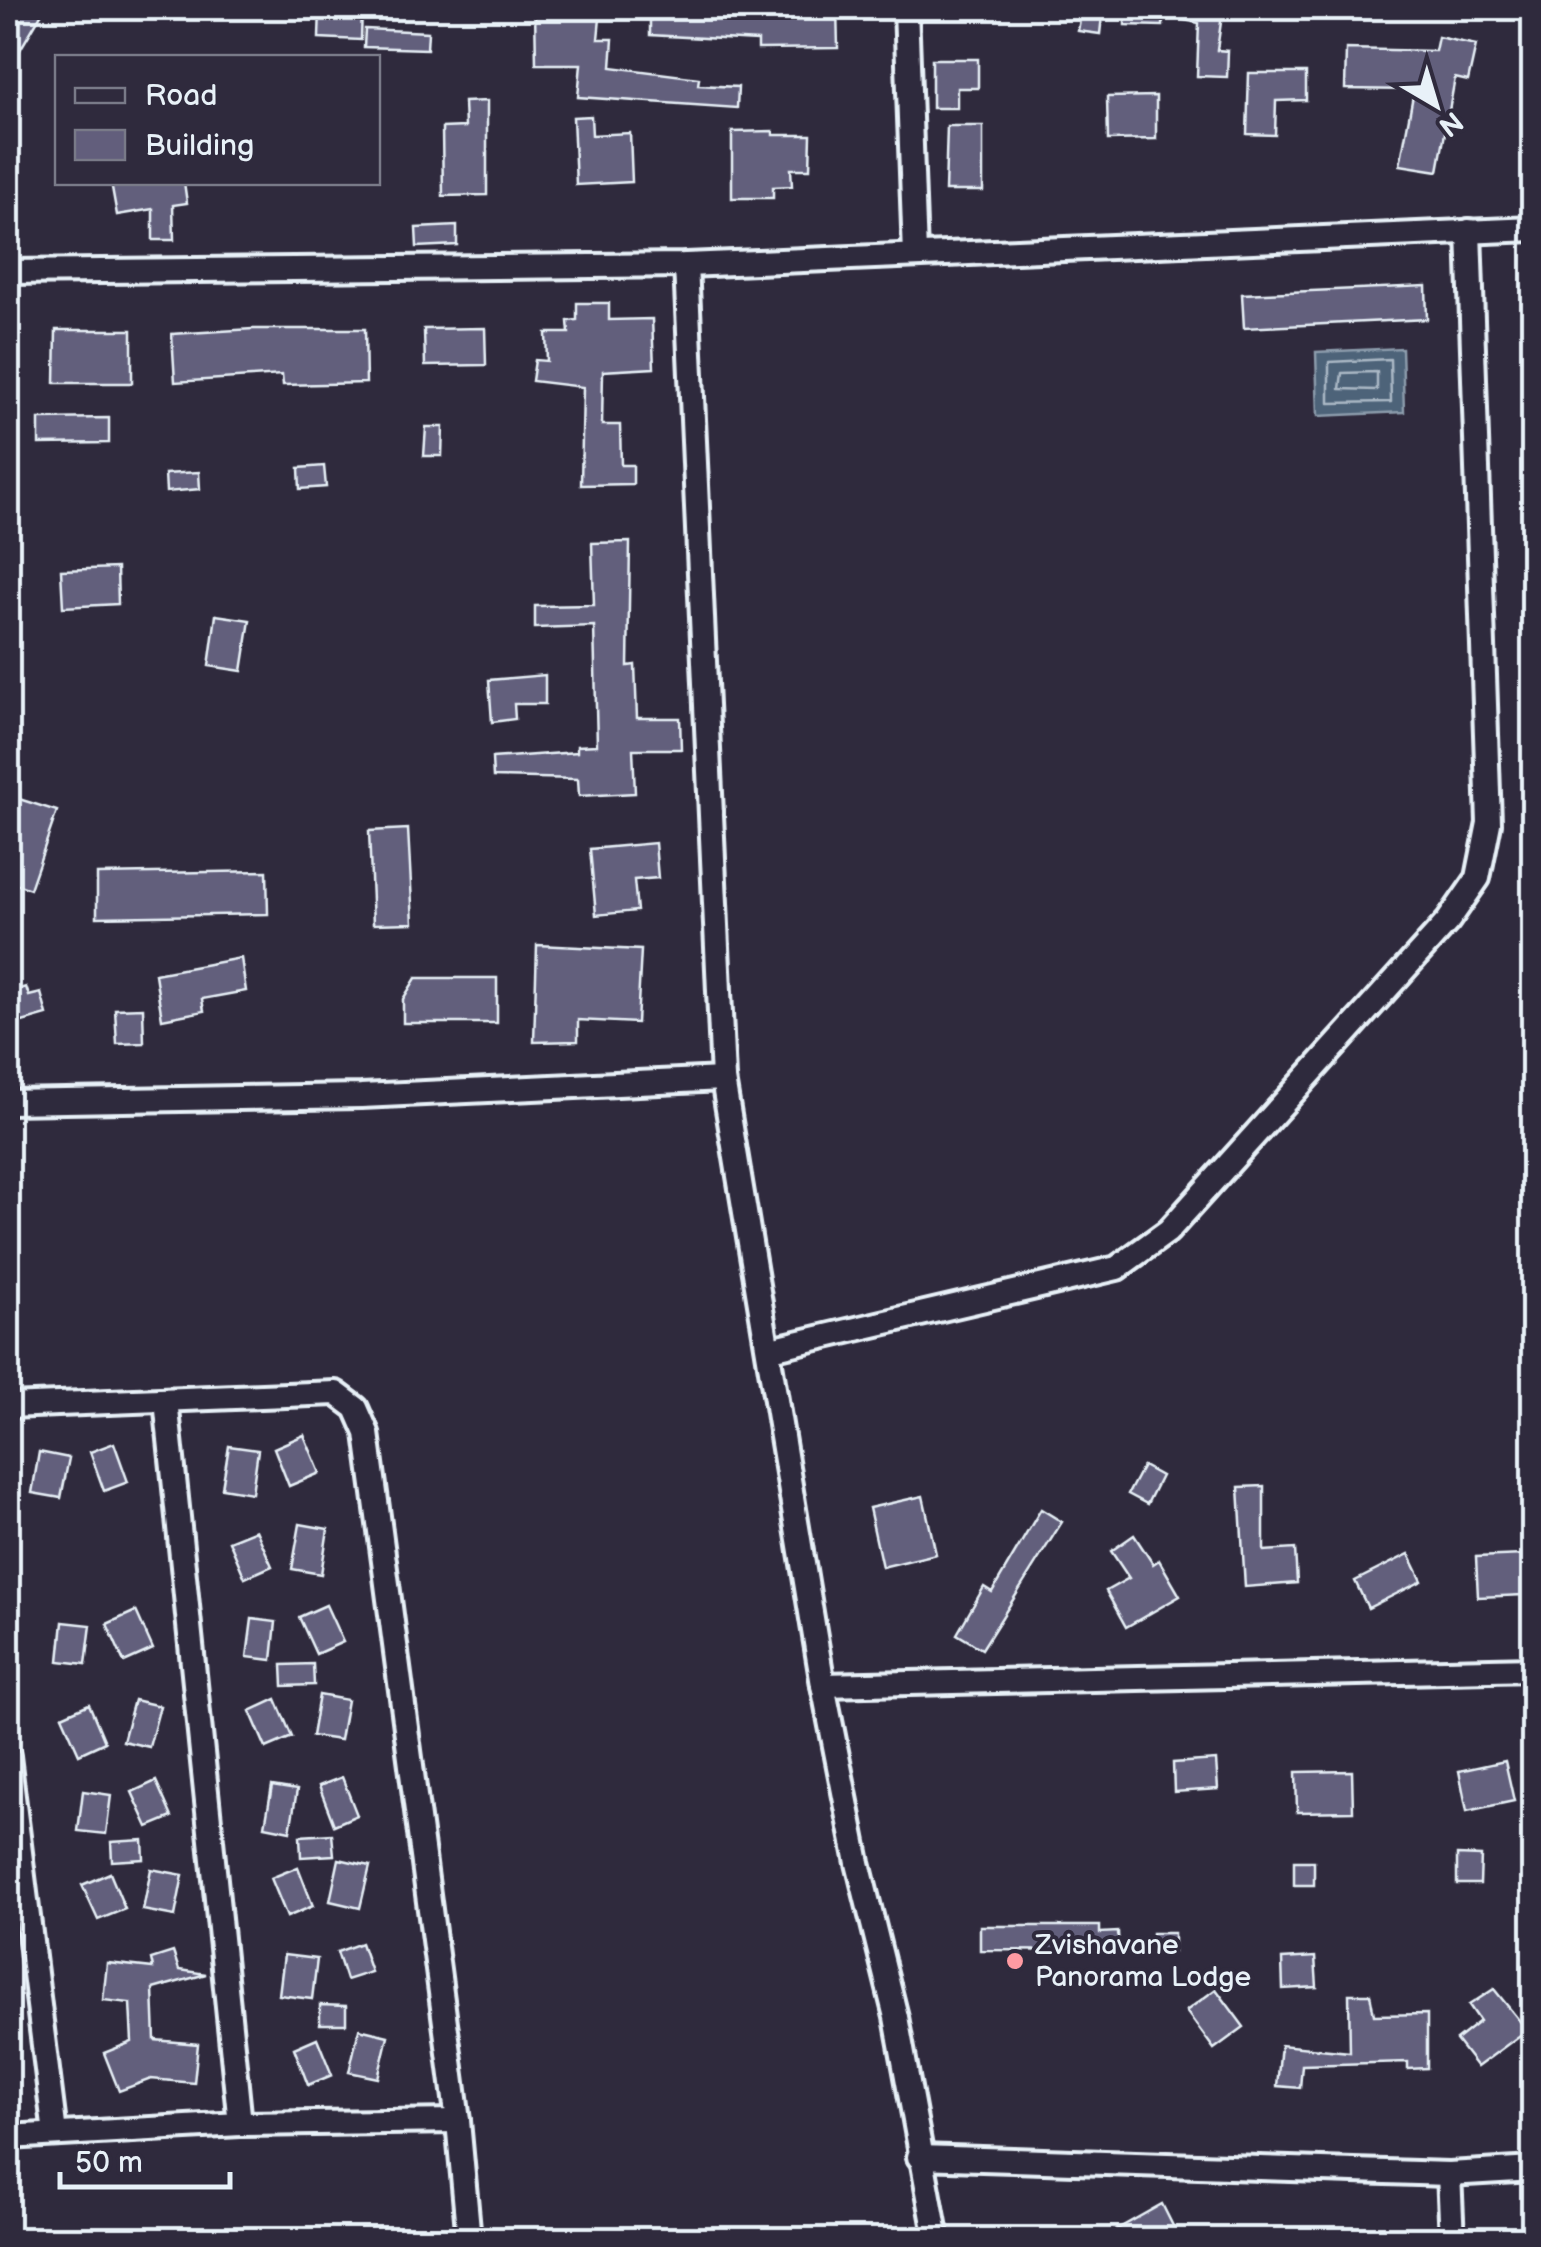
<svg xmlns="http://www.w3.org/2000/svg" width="1541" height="2247" font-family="'Balsamiq Sans',sans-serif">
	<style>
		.water { fill: #4e6379; stroke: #8c9cac; stroke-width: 2.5 }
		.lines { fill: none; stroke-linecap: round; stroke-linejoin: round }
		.shore { stroke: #aab8c5; stroke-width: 2.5 }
		.building { fill: #625e7c; stroke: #e8f1f8; stroke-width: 2.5 }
		.street-casing { stroke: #e8f1f8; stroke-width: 30 }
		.street { stroke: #2f2a3d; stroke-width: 22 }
		.poi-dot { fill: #ff9aa2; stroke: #2f2a3d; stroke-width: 4 }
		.labels { text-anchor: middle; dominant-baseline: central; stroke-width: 8; stroke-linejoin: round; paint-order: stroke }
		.poi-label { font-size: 28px; fill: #e8f1f8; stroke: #2f2a3d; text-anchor: start }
	</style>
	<rect width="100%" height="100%" fill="#2f2a3d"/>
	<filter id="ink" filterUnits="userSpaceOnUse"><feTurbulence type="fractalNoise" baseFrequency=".01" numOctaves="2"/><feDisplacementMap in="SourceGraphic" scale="20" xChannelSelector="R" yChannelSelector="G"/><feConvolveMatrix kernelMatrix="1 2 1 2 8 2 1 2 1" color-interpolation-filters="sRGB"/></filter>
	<g filter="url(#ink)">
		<path class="water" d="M1402,348L1404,412L1318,416L1316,352Z"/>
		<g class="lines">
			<g class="shore">
				<path d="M1390,359L1391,402L1329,403V362Z"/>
				<path d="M1377,372V390L1340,389L1342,373Z"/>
			</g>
		</g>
		<g class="building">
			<path d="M8,8H45L8,70Z"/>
			<path d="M320,8H362L361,40L319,38Z"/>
			<path d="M535,8H601L598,39H613L611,67L699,78L698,85L738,87L737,108L578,97L581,64H536Z"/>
			<path d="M650,8L837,9L838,48L758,49V41L650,35Z"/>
			<path d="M1125,8H1164L1163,26L1125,25Z"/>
			<path d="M1164,8H1223L1217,50L1228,51L1227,77L1197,76L1199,23L1164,16Z"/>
			<path d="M1081,13L1102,16L1100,34L1078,31Z"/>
			<path d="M365,29L428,32L427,49L364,47Z"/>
			<path d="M1438,37L1476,45L1468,81L1455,78L1438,171L1400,165L1414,90L1345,89L1346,49L1435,51Z"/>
			<path d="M932,59H978V88H957V108H932Z"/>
			<path d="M1249,73H1306V100L1276,101L1275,135L1247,134Z"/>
			<path d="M1156,96V139L1108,140L1107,97Z"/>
			<path d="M487,101V195L443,196L442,128L465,127L464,102Z"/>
			<path d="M591,116L592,135L630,133L632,182L576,185L573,117Z"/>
			<path d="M947,126H983V191H945Z"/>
			<path d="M773,131V135H811L810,169H791L792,186L773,187V198H732V132Z"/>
			<path d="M111,182H184L187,203L173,205L174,240H153V209L117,215Z"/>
			<path d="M457,226V245L417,247L416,228Z"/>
			<path d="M1426,286L1427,319L1244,328L1242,294Z"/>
			<path d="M577,303H609V320L652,319L654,368L603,371L602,425H620L621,465H633V484L581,485L583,387L532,381L535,360L547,361L546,333H569L568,321L577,320Z"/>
			<path d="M485,328L486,365L425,366L424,329Z"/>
			<path d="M253,329H365L366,383L283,385L282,375L175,382L172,334Z"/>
			<path d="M56,330H132V383H55Z"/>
			<path d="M109,418V443L39,444V419Z"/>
			<path d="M426,427H443L442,456H424Z"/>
			<path d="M324,466L326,487L300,489L299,468Z"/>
			<path d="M199,472L200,489L166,492L165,474Z"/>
			<path d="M630,542L628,666L635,665L637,718H680L681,749H633L635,793L579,796L578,779L493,777L492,758L577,752V746L597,745L594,626L535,628V606L594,605L592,543Z"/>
			<path d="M117,568L118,604L63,607L61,570Z"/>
			<path d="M216,615L250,620L242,671L209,666Z"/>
			<path d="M545,675V704H514L515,719L492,722L489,680Z"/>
			<path d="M19,799L57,811L30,889L8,881V833Z"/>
			<path d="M408,829L413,923L373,924L369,831Z"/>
			<path d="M655,843L658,878L634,880L637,911L596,915L590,849Z"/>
			<path d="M267,871L268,914L97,917V874Z"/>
			<path d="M537,945L641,950L637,1023L578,1020V1041L534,1042Z"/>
			<path d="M241,958L246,991L202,999L204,1011L162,1019L155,974Z"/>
			<path d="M416,978H497V1023H403V999Z"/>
			<path d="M26,987L29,996L41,993L47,1015L8,1026V992Z"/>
			<path d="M143,1008L144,1043L117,1044L115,1009Z"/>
			<path d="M304,1435L320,1473L289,1486L274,1448Z"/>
			<path d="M114,1443L128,1482L104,1491L90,1452Z"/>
			<path d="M229,1446L258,1450L252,1493L222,1488Z"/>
			<path d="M39,1452L69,1458L61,1498L32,1493Z"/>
			<path d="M1143,1466L1161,1476L1147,1504L1128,1494Z"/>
			<path d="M1264,1486V1551L1295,1549L1297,1583L1245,1587L1239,1487Z"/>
			<path d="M923,1496L936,1554L882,1567L869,1508Z"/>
			<path d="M1041,1509L1062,1522L982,1649L957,1634L984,1587L992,1592Z"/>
			<path d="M300,1524L328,1529L321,1574L292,1569Z"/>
			<path d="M256,1530L272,1566L245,1578L229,1541Z"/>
			<path d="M1134,1535L1153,1564L1159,1560L1180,1596L1126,1627L1106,1591L1129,1578L1111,1551Z"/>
			<path d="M1409,1554L1422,1581L1368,1608L1355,1581Z"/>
			<path d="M1523,1555L1524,1595L1478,1597L1476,1557Z"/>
			<path d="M326,1605L343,1642L316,1654L299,1617Z"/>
			<path d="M136,1611L153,1649L124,1662L107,1624Z"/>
			<path d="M252,1619L276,1622L272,1660L247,1657Z"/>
			<path d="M63,1622L91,1625L86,1664L59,1661Z"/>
			<path d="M313,1664L314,1685L283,1686L282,1665Z"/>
			<path d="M319,1695L347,1700L340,1740L312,1736Z"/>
			<path d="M276,1699L292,1737L266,1748L250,1711Z"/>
			<path d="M134,1700L160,1706L149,1747L123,1741Z"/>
			<path d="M89,1704L105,1742L79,1754L62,1716Z"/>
			<path d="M1216,1760L1218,1789L1174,1792L1173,1763Z"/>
			<path d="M1505,1761L1514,1801L1467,1811L1459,1771Z"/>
			<path d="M1352,1771L1353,1811L1297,1812L1296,1772Z"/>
			<path d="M342,1777L357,1815L334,1825L319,1786Z"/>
			<path d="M156,1781L172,1817L148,1827L132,1792Z"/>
			<path d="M272,1786L297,1790L290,1831L265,1826Z"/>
			<path d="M83,1791L111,1795L106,1834L78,1831Z"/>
			<path d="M332,1834L334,1855L301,1857L300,1836Z"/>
			<path d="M143,1840L144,1859L112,1861L111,1842Z"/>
			<path d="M1457,1855L1481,1856L1480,1884H1457Z"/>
			<path d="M339,1859L370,1866L360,1908L330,1901Z"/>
			<rect x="1294" y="1861" width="20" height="24"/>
			<path d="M298,1867L313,1906L287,1917L271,1878Z"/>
			<path d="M151,1869L183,1875L175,1916L143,1910Z"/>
			<path d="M110,1873L125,1909L98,1920L82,1885Z"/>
			<path d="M980,1926H1100V1933L1118,1932L1119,1951L980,1950Z"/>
			<rect x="1152" y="1933" width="22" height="19"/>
			<path d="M361,1943L371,1972L346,1980L337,1952Z"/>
			<path d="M173,1952L179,1970L206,1974L153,1989L155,2040L198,2044L194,2083L151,2079L119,2091L104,2053L132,2042L130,2003L103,2000L107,1963L153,1968L151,1959Z"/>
			<path d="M284,1955L317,1959L312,1999L279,1995Z"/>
			<path d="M1315,1957L1317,1987L1283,1989L1282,1959Z"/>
			<path d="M1216,1989L1244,2027L1214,2049L1186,2011Z"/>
			<path d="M1494,1989L1527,2030L1477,2067L1456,2040L1480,2021L1469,2005Z"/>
			<path d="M1349,1994H1370L1374,2015L1427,2014V2068L1408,2069V2062L1302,2065L1300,2088L1277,2086L1281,2045L1350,2052Z"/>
			<path d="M320,2005L346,2006V2024H320Z"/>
			<path d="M359,2029L388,2036L378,2078L349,2072Z"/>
			<path d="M317,2038L332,2075L308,2085L294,2048Z"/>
			<path d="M1162,2204L1180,2240H1098Z"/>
		</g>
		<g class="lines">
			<g class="street-casing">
				<g id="street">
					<path d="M906,8L915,255"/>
					<path d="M686,265L723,1079L823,1685L858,1863L896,2017L937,2240"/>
					<path d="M8,272L686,265L1534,229"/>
					<path d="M8,1102L361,1096L723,1079"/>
					<path d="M771,1349L1117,1268L1168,1231L1448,921L1478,878L1489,823L1469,231"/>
					<path d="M166,1400L240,2124"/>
					<path d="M8,1406L336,1393L356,1408L367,1433L458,2121L469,2240"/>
					<path d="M823,1685L1534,1669"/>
					<path d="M8,1756L55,2134"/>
					<path d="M8,2137L240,2124L458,2121"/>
					<path d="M919,2157L1449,2174"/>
					<path d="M1452,2240L1449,2174L1534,2169"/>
				</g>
			</g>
			<use href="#street" class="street"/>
		</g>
	</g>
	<circle class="poi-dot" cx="1015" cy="1961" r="10"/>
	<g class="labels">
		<g class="poi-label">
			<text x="1035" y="1945">Zvishavane<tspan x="1035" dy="32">Panorama Lodge</tspan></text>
		</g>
	</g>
	<rect width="1541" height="2247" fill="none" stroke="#2f2a3d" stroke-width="40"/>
	<rect x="20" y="20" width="1501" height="2207" fill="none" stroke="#e8f1f8" stroke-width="4" filter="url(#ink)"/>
	<rect x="55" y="55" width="325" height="130" fill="#2f2a3d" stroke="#797a88" stroke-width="2.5"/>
	<rect x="75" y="88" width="50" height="15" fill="#2f2a3d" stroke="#797a88" stroke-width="2.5"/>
	<text x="145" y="105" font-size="30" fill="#e8f1f8">Road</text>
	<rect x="75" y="130" width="50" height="30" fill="#625e7c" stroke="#797a88" stroke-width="2.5"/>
	<text x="145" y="155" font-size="30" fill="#e8f1f8">Building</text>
	<g transform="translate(1436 105) rotate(142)" stroke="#2f2a3d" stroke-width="8" paint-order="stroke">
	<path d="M0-8L18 38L0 25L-18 38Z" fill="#e8f1f8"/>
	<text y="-15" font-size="28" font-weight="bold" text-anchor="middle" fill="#e8f1f8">N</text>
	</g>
	<path d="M60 2172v15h170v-15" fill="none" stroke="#e8f1f8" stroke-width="5"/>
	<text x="75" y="2172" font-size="30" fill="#e8f1f8" stroke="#2f2a3d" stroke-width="8" paint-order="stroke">50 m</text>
</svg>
